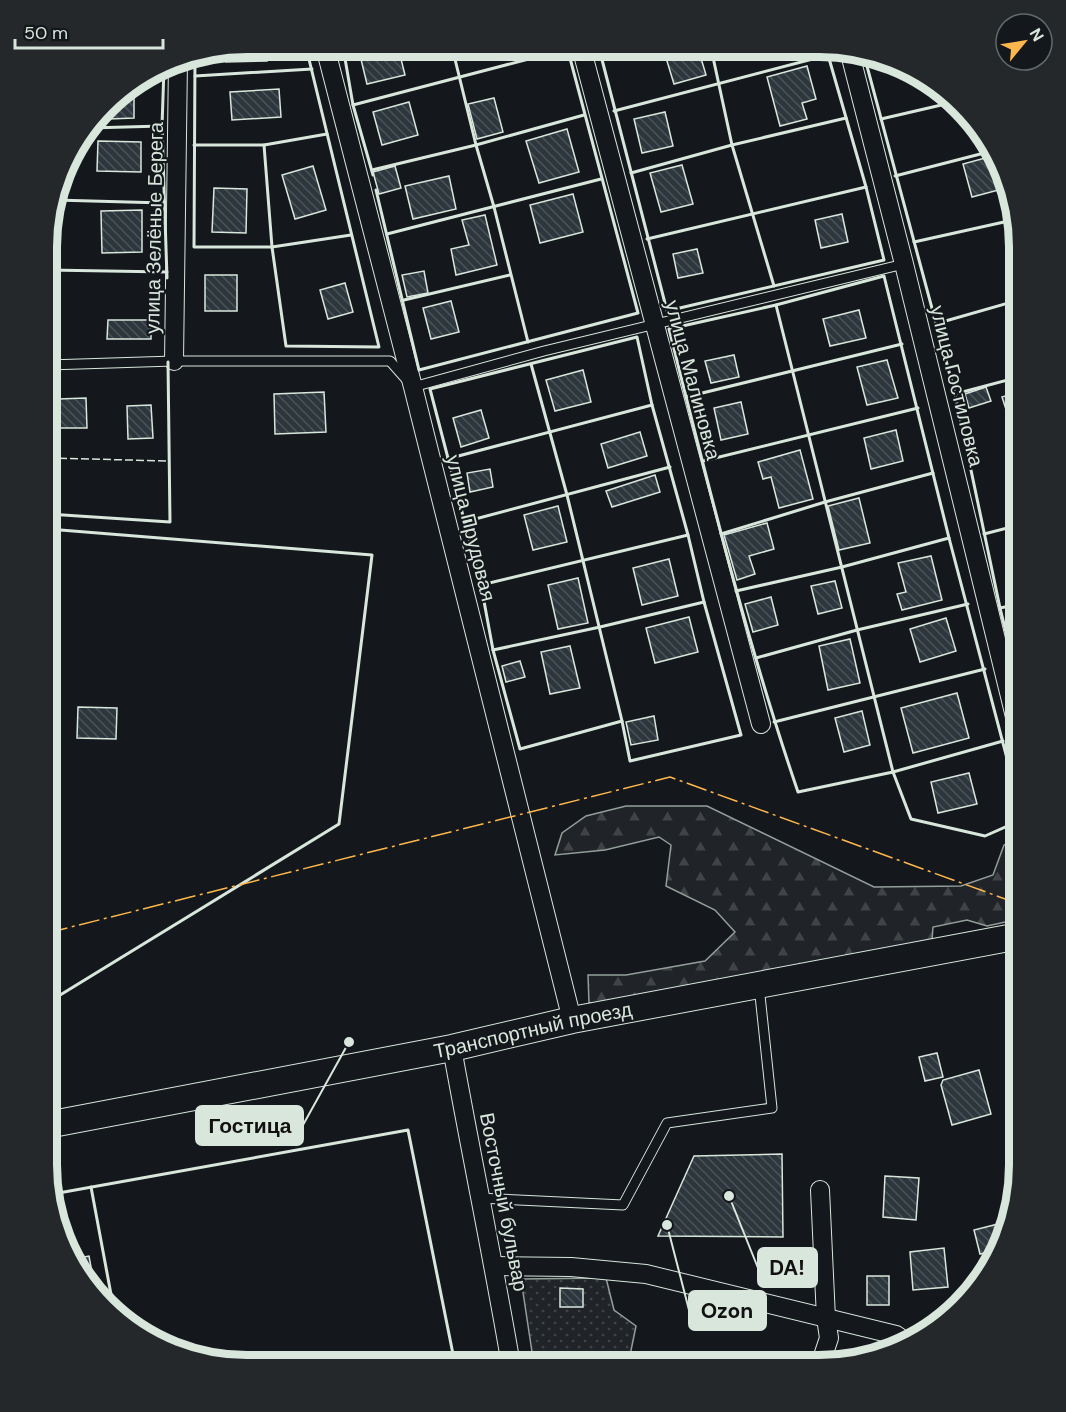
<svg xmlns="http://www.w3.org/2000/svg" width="1066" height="1412" font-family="'DM Sans',sans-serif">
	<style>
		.green { fill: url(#green-dots); stroke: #939e99; stroke-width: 1.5 }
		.forest { fill: url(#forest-firs); stroke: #939e99; stroke-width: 1.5 }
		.building { fill: url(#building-back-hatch); stroke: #d8e6dc; stroke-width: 1.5 }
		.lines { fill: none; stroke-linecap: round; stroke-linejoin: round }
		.service-casing { stroke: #d8e6dc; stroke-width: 11 }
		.minor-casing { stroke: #d8e6dc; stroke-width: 20 }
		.secondary-casing { stroke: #d8e6dc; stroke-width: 28 }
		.service { stroke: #14181c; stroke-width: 9 }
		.minor { stroke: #14181c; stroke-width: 18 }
		.secondary { stroke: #14181c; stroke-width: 26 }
		.fence { stroke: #d8e6dc; stroke-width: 1.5; stroke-dasharray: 8 3; stroke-linecap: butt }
		.wall { stroke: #d8e6dc; stroke-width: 3 }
		.power { stroke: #ffb74d; stroke-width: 1.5; stroke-dasharray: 21 4.5 3 4.5; stroke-linecap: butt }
		.labels { text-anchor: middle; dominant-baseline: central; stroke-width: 4.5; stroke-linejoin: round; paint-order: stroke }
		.street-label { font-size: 20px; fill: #d8e6dc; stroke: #14181c }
		.rim { fill: none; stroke: #d8e6dc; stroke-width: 8 }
		.leader { fill: none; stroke: #d8e6dc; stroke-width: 2 }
		.callout-dot { fill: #d8e6dc; stroke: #14181c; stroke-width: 2 }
		.callout { fill: #d8e6dc; stroke: #d8e6dc; stroke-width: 2 }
		.callout-label { font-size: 21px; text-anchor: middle; font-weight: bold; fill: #111 }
	</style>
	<defs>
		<pattern id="green-dots" width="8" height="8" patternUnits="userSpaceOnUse" patternTransform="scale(1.5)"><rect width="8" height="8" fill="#202428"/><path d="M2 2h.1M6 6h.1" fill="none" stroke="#404447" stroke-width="1.8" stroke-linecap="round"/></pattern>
		<pattern id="forest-firs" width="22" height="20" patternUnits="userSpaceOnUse" patternTransform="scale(1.5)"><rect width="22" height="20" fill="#202428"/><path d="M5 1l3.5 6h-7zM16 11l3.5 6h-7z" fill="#404447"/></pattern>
		<pattern id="building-back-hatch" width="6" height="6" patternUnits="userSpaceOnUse" patternTransform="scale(1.5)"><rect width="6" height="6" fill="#2c363c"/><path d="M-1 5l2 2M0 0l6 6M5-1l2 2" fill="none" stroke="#4a5358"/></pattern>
	</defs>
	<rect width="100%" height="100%" fill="#14181c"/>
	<path class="green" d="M606,1278L614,1310L636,1326L628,1365H534L521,1279Z"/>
	<path class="forest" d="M626,806H707L874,887L961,886L993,875L1004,845L1019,838V919L987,926L967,920L933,927L932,940L616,1002L589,1003L588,975H626L705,961L735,932L715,910L666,886L671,845L659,837L605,850L555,855L562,833L586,816Z"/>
	<g class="building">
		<path d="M247,47H267V61L226,62V50Z"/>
		<path d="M358,47H398L405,75L367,84Z"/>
		<path d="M463,47H492L493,53L466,59Z"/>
		<path d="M663,48H698L706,75L674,84Z"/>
		<path d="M807,66L816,99L802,103L807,119L780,126L767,77Z"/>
		<path d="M134,86V118L109,119L108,104L115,96Z"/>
		<path d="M279,89L281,117L232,120L230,92Z"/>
		<path d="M494,98L503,132L477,139L468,104Z"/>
		<path d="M409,102L418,135L382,145L373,112Z"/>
		<path d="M665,112L673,146L642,153L634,119Z"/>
		<path d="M567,129L579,172L539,183L526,141Z"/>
		<path d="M98,141L141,142V172L97,171Z"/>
		<path d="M996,155L999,158L1006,188L972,197L963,164Z"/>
		<path d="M682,165L693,204L661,212L650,173Z"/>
		<path d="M313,166L326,210L295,219L282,175Z"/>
		<path d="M395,166L401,188L379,194L373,172Z"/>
		<path d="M449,176L456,209L413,219L405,186Z"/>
		<path d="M214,188L247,189L246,233L212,232Z"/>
		<path d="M573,194L583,232L540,243L530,205Z"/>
		<path d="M142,210V252L102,253L101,211Z"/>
		<path d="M842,214L848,242L821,248L815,220Z"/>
		<path d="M485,215L497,265L456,275L451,249L469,245L462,220Z"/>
		<path d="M1019,245V277L1012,246Z"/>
		<path d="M697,249L703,273L678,278L673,254Z"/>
		<path d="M424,271L428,293L407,297L402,275Z"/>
		<rect x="205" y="275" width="32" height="36"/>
		<path d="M345,283L353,312L328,319L320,290Z"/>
		<path d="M451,301L459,332L431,339L423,308Z"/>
		<path d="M859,310L866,338L830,346L823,319Z"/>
		<path d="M108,320H151V339H107Z"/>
		<path d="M734,355L739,377L711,383L705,361Z"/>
		<path d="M887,360L898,398L867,405L857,367Z"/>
		<path d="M583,370L591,402L555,411L546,380Z"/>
		<path d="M986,387L991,401L969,408L965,394Z"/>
		<path d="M324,392L326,432L275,434L274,394Z"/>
		<path d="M1019,392V429L1013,431L1002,397Z"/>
		<path d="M86,398L87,428H58V399Z"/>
		<path d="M741,402L748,434L721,440L714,408Z"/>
		<path d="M151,405L153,438L128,439L127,406Z"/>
		<path d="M481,410L489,438L461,447L453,418Z"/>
		<path d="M896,430L903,461L871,469L864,438Z"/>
		<path d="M640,432L647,456L608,468L601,444Z"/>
		<path d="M800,450L813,499L779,508L771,477L763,479L758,462Z"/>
		<path d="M490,469L493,487L470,492L467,473Z"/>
		<path d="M655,475L660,492L612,507L606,491Z"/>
		<path d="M859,498L870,543L839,550L828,506Z"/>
		<path d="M558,506L567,542L533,550L524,515Z"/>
		<path d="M767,523L774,549L749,556L755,574L737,580L724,535Z"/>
		<path d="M1019,532V574L1010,535Z"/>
		<path d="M931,556L942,600L902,610L897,594L906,592L898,563Z"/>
		<path d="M669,559L678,596L642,605L633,568Z"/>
		<path d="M48,563L60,564L56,602L48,601Z"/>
		<path d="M578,578L588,623L558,629L548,585Z"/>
		<path d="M835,581L842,608L818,614L811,586Z"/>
		<path d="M771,597L778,625L753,632L745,604Z"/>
		<path d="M689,617L698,652L655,663L646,628Z"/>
		<path d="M946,618L956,651L920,662L910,629Z"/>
		<path d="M850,639L860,683L828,690L819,646Z"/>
		<path d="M570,646L580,688L550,694L541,652Z"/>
		<path d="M520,661L525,677L506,682L502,666Z"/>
		<path d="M957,693L969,738L913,753L901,708Z"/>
		<path d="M78,707L117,708L116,739L77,738Z"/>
		<path d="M862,711L870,745L844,752L835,718Z"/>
		<path d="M654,716L658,740L631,745L626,722Z"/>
		<path d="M969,773L977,804L938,813L931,782Z"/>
		<path d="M937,1053L943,1077L925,1081L919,1057Z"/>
		<path d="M979,1070L991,1114L952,1125L941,1085L943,1080Z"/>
		<path d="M1019,1145V1178L1018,1181L1012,1182L1006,1148Z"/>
		<path d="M782,1154L783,1237L658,1236L694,1156Z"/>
		<path d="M885,1176L919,1178L916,1220L883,1217Z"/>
		<path d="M998,1224L1000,1233L994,1251L980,1254L974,1230Z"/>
		<path d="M944,1248L948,1287L913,1290L910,1252Z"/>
		<path d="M89,1256L94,1284L72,1259Z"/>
		<rect x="867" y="1276" width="22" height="29"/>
		<path d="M560,1288L583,1289V1307H560Z"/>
	</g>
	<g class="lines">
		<g class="service-casing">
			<g id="service">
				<path d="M48,365L174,361H390L413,387L544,351L904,264"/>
				<path d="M479,1198L623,1205L667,1123L772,1108L759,986"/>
			</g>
		</g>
		<g class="minor-casing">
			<g id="minor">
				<path d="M325,47L413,387L572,1020"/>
				<path d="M581,47L761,724"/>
				<path d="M849,50L904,264L1019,733"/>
				<path d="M174,361L178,60"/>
				<path d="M452,1048C471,1154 493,1259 511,1365"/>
				<path d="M820,1190L826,1318L829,1338L820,1365"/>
				<path d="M495,1266L571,1267L646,1274L896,1335L909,1344"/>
			</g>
		</g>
		<g class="secondary-casing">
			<g id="secondary">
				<path id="s1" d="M47,1125L452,1048L572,1020L1019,936"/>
			</g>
		</g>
		<use href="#service" class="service"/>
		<use href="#minor" class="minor"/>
		<use href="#secondary" class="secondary"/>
		<path class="fence" d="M48,458L169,461"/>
		<g class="wall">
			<path d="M343,47L353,105L373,175"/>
			<path d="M452,47L476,145L494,207L528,342"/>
			<path d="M599,48L667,311L884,260L866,187L826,48"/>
			<path d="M711,48L732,145L774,286"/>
			<path d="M195,55L194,247H272L351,235"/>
			<path d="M864,55L955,394L1000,608L1019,685"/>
			<path d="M164,68L162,126L167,278"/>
			<path d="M195,76L312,69"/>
			<path d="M353,105L567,49"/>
			<path d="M614,111L828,55"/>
			<path d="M881,119L950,103"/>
			<path d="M89,128L162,126"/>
			<path d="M194,145H264L327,134"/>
			<path d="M264,145L272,247L286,346L379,347L306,47"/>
			<path d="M372,170L476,145L584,115"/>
			<path d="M631,173L732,145L846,118"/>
			<path d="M895,176L992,151"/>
			<path d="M376,190L419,370L638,313L567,47"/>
			<path d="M55,200L164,203"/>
			<path d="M50,215L49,270L59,515"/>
			<path d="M387,234L601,179"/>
			<path d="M647,239L866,187"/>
			<path d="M914,242L1013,220"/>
			<path d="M48,270L167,272"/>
			<path d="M404,300L510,275"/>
			<path d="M776,305L893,772L1003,741"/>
			<path d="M935,324L1019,300"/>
			<path d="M637,337L652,405L688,535L704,602L741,735L630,761L622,721L520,749L493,650L481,585L430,389Z"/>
			<path d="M531,364L567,495L622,721"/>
			<path d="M955,394L1019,377"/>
			<path d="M686,397L902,344"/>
			<path d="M447,459L652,405"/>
			<path d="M703,461L918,408"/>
			<path d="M48,514L170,522L168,362"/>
			<path d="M464,522L670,467"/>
			<path d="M721,534L825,502L933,473"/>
			<path d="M984,534L1019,525"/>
			<path d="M481,585L688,535"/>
			<path d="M736,591L842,567L949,538"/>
			<path d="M1000,608L1019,604"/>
			<path d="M493,650L600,627L704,602"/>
			<path d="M756,658L857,630L968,604"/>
			<path d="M774,722L985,669"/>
			<path d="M1019,821L985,836L911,819L893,772L798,792C746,640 708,484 669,329L776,305L884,276L949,538L1019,804"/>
			<path d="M47,1001L52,1000L339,824L372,555L48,529"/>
			<path d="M91,1187L113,1305"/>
			<path d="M53,1194L408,1130L455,1364"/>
		</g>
		<path class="power" d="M47,933L670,777L1019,904"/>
	</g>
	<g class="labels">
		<g class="street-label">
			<text transform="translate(154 228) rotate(-89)">улица Зелёные Берега</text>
			<text transform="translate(693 380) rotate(75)">улица Малиновка</text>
			<text transform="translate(957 386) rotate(76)">улица Гостиловка</text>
			<text transform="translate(471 528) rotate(76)">улица Прудовая</text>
			<text stroke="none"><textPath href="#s1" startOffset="495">Транспортный проезд</textPath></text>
			<text transform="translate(504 1202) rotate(79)">Восточный бульвар</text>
		</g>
	</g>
	<path d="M0 0H1066V1412H0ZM247 57H819A190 190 0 0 1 1009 247V1165A190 190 0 0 1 819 1355H247A190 190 0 0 1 57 1165V247A190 190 0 0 1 247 57Z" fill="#24282b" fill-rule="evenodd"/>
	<path class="rim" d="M247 57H819A190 190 0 0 1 1009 247V1165A190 190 0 0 1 819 1355H247A190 190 0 0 1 57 1165V247A190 190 0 0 1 247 57Z"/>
	<path class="leader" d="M349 1042L303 1125M729 1196L758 1268M667 1225L689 1310"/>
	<g class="callout-dot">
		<circle cx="349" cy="1042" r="6"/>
		<circle cx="729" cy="1196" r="6"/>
		<circle cx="667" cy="1225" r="6"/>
	</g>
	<g class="callout">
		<rect x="196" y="1106" width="107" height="39" rx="6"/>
		<rect x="758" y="1248" width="59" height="39" rx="6"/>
		<rect x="689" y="1291" width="77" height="39" rx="6"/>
	</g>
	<g class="callout-label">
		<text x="250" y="1133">Гостица</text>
		<text x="787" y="1275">DA!</text>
		<text x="727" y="1318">Ozon</text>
	</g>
	<g transform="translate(1024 42) rotate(60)"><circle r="28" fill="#14181c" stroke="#626a69" stroke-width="1.5"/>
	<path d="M0-4.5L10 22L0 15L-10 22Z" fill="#ffb74d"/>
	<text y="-9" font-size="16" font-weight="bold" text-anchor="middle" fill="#d8e6dc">N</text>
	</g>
	<path d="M15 39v9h148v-9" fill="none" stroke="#d8e6dc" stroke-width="3"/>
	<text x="24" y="39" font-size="18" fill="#d8e6dc" stroke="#14181c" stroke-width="4.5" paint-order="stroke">50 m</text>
</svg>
